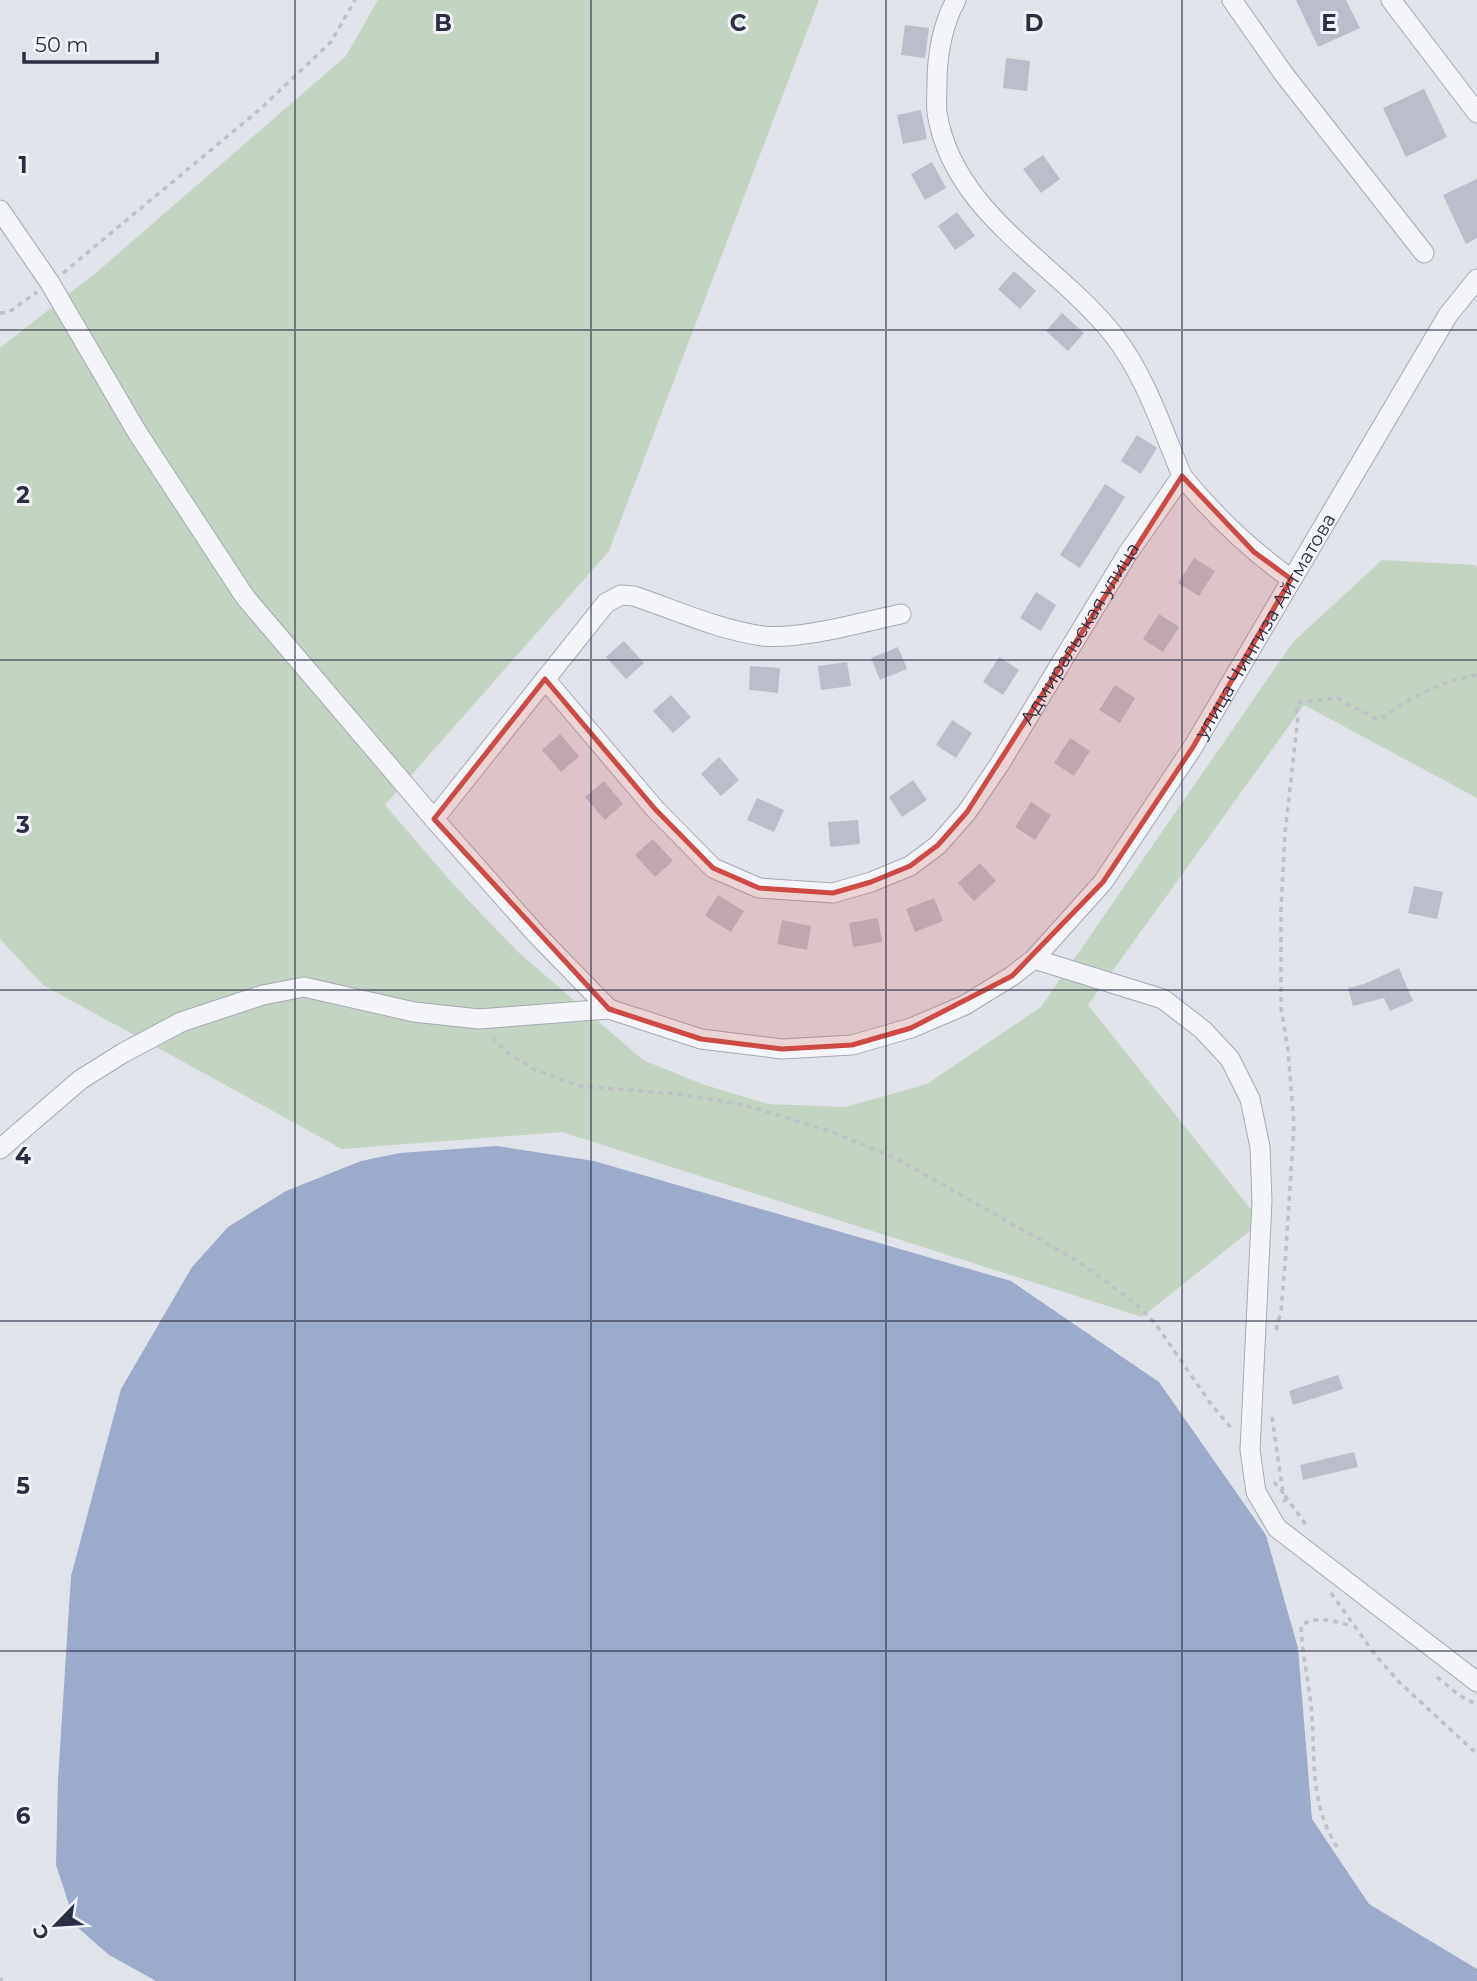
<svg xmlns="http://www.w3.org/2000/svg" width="1477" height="1981" font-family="Montserrat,sans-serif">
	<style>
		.green { fill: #c4d4c2 }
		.water { fill: #9dabca }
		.building { fill: #bbbeca }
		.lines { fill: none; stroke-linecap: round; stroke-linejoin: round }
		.minor-casing { stroke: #a6a9b4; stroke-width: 21 }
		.path { stroke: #bfc1c9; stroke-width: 3.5; stroke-dasharray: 5 5; stroke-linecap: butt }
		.minor { stroke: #f4f5f8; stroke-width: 19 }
		.marked { fill: #ce4a47; fill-opacity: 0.2; stroke: #ce4a47; stroke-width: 5; stroke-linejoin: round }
		.grid { fill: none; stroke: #2a2e42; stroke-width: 2; stroke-opacity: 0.55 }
		.labels { text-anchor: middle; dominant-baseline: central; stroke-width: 6; stroke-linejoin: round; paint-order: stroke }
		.street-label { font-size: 19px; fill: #2a2e42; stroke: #f1f2f7 }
		.grid-label { font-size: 23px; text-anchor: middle; font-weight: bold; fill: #2a2e42; stroke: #f1f2f7; stroke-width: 6; stroke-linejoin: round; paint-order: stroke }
	</style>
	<rect width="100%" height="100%" fill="#e1e3ea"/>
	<path class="green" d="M378,0H819L609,551L385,805L454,885L517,951L643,1060L702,1084L768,1104L845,1107L927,1084L1041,1007L1293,642L1382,560L1475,565L1477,568V798L1304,705L1088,1005L1261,1222L1142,1317L562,1132L342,1149L43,985L0,939V348L98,271L346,56Z"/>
	<path class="water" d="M497,1146L594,1161L1011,1281L1159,1382L1266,1535L1298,1648L1312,1819L1369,1904L1477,1969V1981H156L109,1955L76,1926L56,1865L58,1780L71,1576L121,1389L192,1267L228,1227L286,1191L361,1161L400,1153Z"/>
	<g class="building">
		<path d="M1296,0H1346L1360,28L1318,47Z"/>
		<path d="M905,25L929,28L925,58L901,55Z"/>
		<path d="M1006,58L1030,61L1027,91L1003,88Z"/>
		<path d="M1424,89L1447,137L1406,157L1383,108Z"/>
		<path d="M921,110L927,139L903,144L897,115Z"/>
		<path d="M1043,155L1060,179L1041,193L1023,169Z"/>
		<path d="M932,162L946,188L925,200L911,174Z"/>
		<path d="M1477,179V238L1466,244L1443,195Z"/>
		<path d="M957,212L975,236L955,250L938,226Z"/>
		<path d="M1014,271L1036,291L1020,309L998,289Z"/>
		<path d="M1062,313L1084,333L1068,351L1046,331Z"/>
		<path d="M1137,435L1157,448L1141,474L1121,461Z"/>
		<path d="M1105,484L1125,497L1080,568L1060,555Z"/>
		<path d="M1194,558L1215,571L1199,596L1178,583Z"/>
		<path d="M1036,592L1056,605L1041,631L1020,618Z"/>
		<path d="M1159,614L1179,627L1163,652L1143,639Z"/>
		<path d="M624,641L644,663L626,679L606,657Z"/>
		<path d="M898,647L907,669L880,680L871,658Z"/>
		<path d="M999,657L1019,670L1003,695L983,682Z"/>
		<path d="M847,662L851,686L821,690L818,666Z"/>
		<path d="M750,666L780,668L778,693L749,690Z"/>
		<path d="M1115,685L1135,698L1120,723L1099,710Z"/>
		<path d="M671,695L691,717L673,733L653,711Z"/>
		<path d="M952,720L972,733L956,758L936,745Z"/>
		<path d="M560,734L579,756L561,772L542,750Z"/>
		<path d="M1070,738L1090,751L1074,776L1054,763Z"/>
		<path d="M719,757L739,780L721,796L701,774Z"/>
		<path d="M913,780L927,800L902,817L889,797Z"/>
		<path d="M604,781L623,804L605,820L585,797Z"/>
		<path d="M757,798L784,810L774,832L747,820Z"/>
		<path d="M1031,802L1051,815L1035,840L1015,827Z"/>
		<path d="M858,820L860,844L830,847L828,822Z"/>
		<path d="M653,839L673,861L655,877L635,855Z"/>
		<path d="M980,863L996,881L974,901L958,883Z"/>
		<path d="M1414,886L1443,892L1437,919L1408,913Z"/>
		<path d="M718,895L744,911L731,932L705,916Z"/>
		<path d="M934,898L943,921L915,932L906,909Z"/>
		<path d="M878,918L882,942L853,947L849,923Z"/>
		<path d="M782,920L811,926L807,950L777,944Z"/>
		<path d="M1399,968L1413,1001L1390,1011L1384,998L1353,1006L1348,988L1364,984Z"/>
		<path d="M1338,1375L1343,1389L1293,1405L1289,1391Z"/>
		<path d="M1354,1452L1358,1467L1303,1480L1300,1465Z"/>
	</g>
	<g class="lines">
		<g class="minor-casing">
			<g id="minor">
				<path d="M1232,0L1283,73L1424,253"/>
				<path d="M1391,0L1477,113"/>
				<path d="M0,210L50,283L137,432L245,597L434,819L537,935L609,1009"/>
				<path d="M1182,476C1215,517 1248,548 1291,579"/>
				<path id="s1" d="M545,679L655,809L713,868L759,888L833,893L871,882L910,866L938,845L967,812L999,765L1128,553L1182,476C1162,428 1145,374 1112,333C1054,261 953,213 937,113C936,103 937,92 937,82C937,55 943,23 956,0"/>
				<path d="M434,819L606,603L621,595L634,596C675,610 719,630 763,636C801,640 863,622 901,614"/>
				<path d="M1034,959L1163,999L1203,1030L1230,1059L1250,1099L1260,1147L1262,1201L1250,1450L1256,1492L1277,1528L1477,1682"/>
				<path id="s2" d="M0,1149L80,1080L123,1053L181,1022L263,995L304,987L414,1012L479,1019L609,1009L701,1039L782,1049L852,1045L911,1028L965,1005L1012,976L1034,959L1103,882L1193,747L1448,315L1477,279"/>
			</g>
		</g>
		<g class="path">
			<path d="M63,273L259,110L331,42L355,0"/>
			<path d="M0,313L9,312L37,292"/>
			<path d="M493,1037L505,1051L535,1070L580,1086L678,1094L744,1105L830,1131L897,1159L1078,1261L1136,1304L1155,1323L1211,1404L1232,1429"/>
			<path d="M1276,1330L1281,1311L1285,1264L1294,1126L1288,1050L1281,1008V910L1285,833L1298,717L1296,706L1300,702L1338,698C1349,707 1364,710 1376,719C1387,717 1395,709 1404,703C1426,690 1452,679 1477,675"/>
			<path d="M1272,1417L1283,1493L1307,1526"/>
			<path d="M1274,1482L1283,1493L1285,1502"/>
			<path d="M1331,1593L1376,1656L1399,1682L1477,1754"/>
			<path d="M1437,1677L1459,1695L1477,1705"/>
			<path d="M1337,1847C1308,1800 1316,1757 1311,1705C1308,1679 1302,1652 1301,1625C1318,1616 1333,1620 1351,1626"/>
			<path d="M0,1978L2,1981"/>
		</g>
		<use href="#minor" class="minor"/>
	</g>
	<path class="marked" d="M1182,476L1254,552L1291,579L1193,747L1103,882L1012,976L911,1028L852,1045L782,1049L701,1039L609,1009L434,819L545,679L655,809L713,868L759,888L833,893L871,882L910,866L938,845L967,812Z"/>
	<path class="grid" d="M295,0V1981M591,0V1981M886,0V1981M1182,0V1981M0,330H1477M0,660H1477M0,990H1477M0,1321H1477M0,1651H1477"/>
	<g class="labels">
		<g class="street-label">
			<text stroke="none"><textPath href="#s2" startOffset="1517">улица Чингиза Айтматова</textPath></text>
			<text stroke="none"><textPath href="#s1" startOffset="749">Адмиральская улица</textPath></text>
		</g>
	</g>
	<g class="grid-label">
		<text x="443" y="31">B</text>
		<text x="738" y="31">C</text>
		<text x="1034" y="31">D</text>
		<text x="1329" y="31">E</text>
		<text x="23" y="173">1</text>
		<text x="23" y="503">2</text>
		<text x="23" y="833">3</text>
		<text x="23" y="1164">4</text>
		<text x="23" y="1494">5</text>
		<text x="23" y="1824">6</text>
	</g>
	<g transform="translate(56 1925) rotate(245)" stroke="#f1f2f7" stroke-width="5" paint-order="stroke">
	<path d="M0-5L12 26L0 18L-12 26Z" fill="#2a2e42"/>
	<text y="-10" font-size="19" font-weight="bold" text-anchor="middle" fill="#2a2e42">С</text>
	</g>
	<path d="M24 52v10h133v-10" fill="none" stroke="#2a2e42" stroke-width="3.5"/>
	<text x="35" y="52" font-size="21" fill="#2a2e42" stroke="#f1f2f7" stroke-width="5" paint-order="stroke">50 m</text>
</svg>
